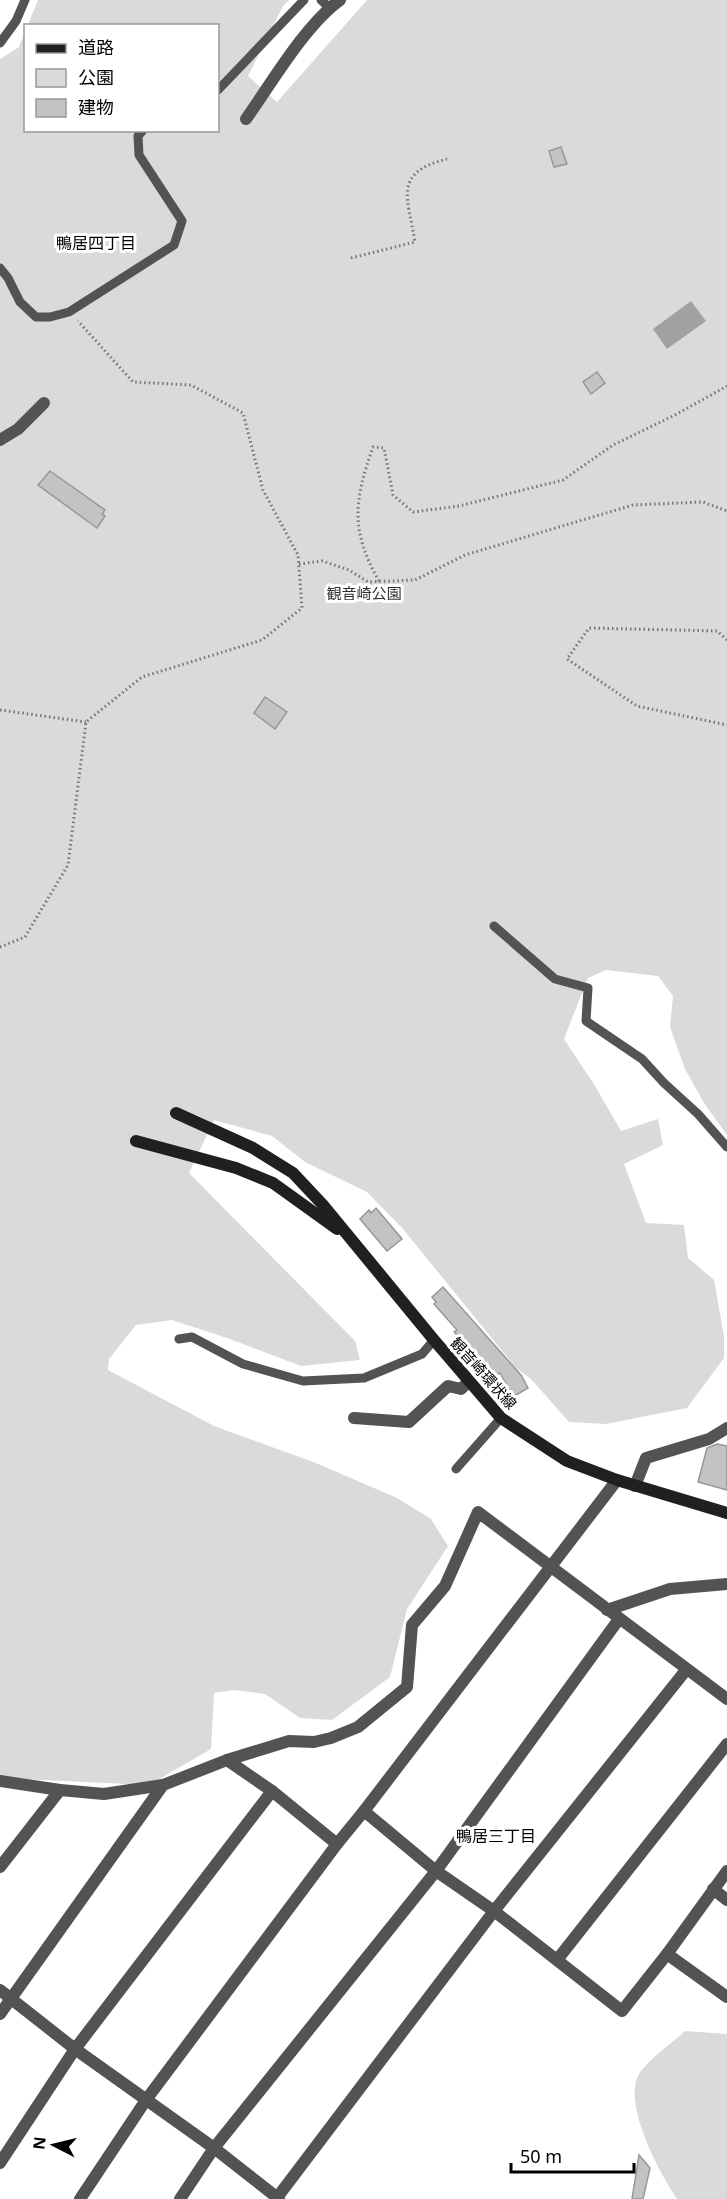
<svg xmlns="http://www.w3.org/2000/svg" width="727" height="2199" font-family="'Noto Sans','Noto Sans JP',sans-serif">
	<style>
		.green { fill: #dadada }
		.water { fill: #a1a1a1 }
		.building { fill: #c3c3c3; stroke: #979797; stroke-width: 1.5 }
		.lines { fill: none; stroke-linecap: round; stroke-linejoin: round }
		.tertiary-tunnel { stroke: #d9d9d9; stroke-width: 12; stroke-dasharray: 12 6; stroke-linecap: butt }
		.secondary-tunnel { stroke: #d9d9d9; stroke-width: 12; stroke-dasharray: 12 6; stroke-linecap: butt }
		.path { stroke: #757575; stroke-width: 3; stroke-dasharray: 1.5 3; stroke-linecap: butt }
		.service { stroke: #535353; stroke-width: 9 }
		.minor { stroke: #535353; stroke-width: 12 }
		.tertiary { stroke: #535353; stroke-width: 12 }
		.secondary { stroke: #202020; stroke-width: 12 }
		.labels { text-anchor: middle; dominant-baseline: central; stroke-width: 6; stroke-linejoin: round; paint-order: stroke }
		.park-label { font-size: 15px; fill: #313131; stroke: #fff }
		.street-label { font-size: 15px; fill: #000; stroke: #fff }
		.neighbourhood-label { font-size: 16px; fill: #000; stroke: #fff }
	</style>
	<rect width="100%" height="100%" fill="#fff"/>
	<g class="green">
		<path d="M38,0H289L283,6L248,76L277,102L367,0H727V1135L704,1103L685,1069L670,1027L673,996L658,976L606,970L588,978L564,1039L595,1086L621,1131L658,1119L663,1145L624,1164L646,1223L684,1225L688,1258L714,1280L724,1336V1358L687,1408L606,1424L569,1422L531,1379L516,1368L403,1229L367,1192L305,1162L272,1136L214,1120L189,1173L355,1341L360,1360L301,1366L230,1339L172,1320L136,1325L109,1359L108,1370L214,1426L316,1463L397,1498L431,1519L448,1546L407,1609L390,1677L332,1720L300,1718L265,1694L234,1690L214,1693L211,1749L149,1785L0,1778V59L19,47L25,31L26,130H218V26L28,25Z"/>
		<path d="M685,2031L727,2034V2199H677C660,2174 619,2099 641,2071C653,2056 671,2044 685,2031Z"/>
	</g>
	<path class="water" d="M691,301L706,321L667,349L653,329Z"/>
	<g class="building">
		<path d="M561,147L567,164L554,167L549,151Z"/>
		<path d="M597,372L605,383L591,394L583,382Z"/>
		<path d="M50,471L105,510L102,514L105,516L97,528L38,485Z"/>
		<path d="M265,697L287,712L275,729L254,713Z"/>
		<path d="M376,1208L402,1239L387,1251L360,1219L369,1210L371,1213Z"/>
		<path d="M443,1287L521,1375L528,1388L513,1397L500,1373L496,1376L454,1332L457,1330L434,1304L436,1302L432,1297Z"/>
		<path d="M717,1444L727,1446V1490L698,1482L707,1448Z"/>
		<path d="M639,2155L650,2168L643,2199H632Z"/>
	</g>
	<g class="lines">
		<path class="tertiary-tunnel" d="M44,403L246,119"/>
		<g class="secondary-tunnel">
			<path d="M0,1066L176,1113"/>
			<path d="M0,1105L136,1141"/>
		</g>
		<g class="path">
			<path d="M351,258L415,242C408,197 392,173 447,159"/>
			<path d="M299,564L322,561L349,570L368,582L415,580L465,555L633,505L703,502L727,511"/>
			<path d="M379,581C350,530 354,501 373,447L384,448L393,495L413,512L459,506L563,480L613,445L675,415L727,386"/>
			<path d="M727,640L717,631L589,628L567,659L637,706L727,725"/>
			<path d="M0,710L86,722"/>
			<path d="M0,947L25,937L68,865L86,722L142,677L262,640L302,608L298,555L263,490L243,413L191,385L133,382L78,321"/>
		</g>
		<g class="service">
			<path d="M321,0L329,7"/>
			<path d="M0,43L16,21L25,0"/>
			<path d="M218,90L304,0"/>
			<path d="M0,268L8,278L20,302L36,317H50L69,312L174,245L182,221L139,155L138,136L143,130"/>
			<path d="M494,926L555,979L588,988L586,1021L642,1059L664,1083L698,1114L727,1147"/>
			<path d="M179,1339L192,1337L243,1364L303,1381L364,1378L422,1354L434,1340"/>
			<path d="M456,1469L501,1418"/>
		</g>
		<g class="minor">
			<path d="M354,1418L409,1422L448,1386L461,1389L469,1381"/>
			<path d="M635,1486L646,1458L709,1439L727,1428"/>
			<path d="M607,1610L670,1589L727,1584"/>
			<path d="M227,1760L289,1741L314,1742L331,1738L358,1727L407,1687L412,1625L445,1586L478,1512L727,1699"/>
			<path d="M0,1781L60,1790L104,1794L163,1785L227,1760L272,1791L337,1844"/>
			<path d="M364,1811L436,1871L494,1911L622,2011L667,1954L727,1871"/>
			<path d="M0,1867L60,1790"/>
			<path d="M713,1889L727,1900"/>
			<path d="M667,1954L727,1997"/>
			<path d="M557,1960L727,1744"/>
			<path d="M0,1990L75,2049L214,2148L279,2199"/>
			<path d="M0,2014L163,1785"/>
			<path d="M0,2163L75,2049L272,1791"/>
			<path d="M180,2199L214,2148L436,1871L619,1619"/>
			<path d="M276,2199L494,1911L686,1670"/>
		</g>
		<g class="tertiary">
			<path d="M246,119C271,84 305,25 340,0"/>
			<path d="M0,440L18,429L44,403"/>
			<path d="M80,2199L146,2100L337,1844L364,1811L617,1480"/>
		</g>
		<g class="secondary">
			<path d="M176,1113L253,1148L293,1173L323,1205L434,1340L501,1418L567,1461L617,1480L727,1513"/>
			<path d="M136,1141L236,1168L273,1183L337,1229"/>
		</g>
	</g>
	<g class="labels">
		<g class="park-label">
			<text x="364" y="593">観音崎公園</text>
		</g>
		<g class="street-label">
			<text transform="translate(484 1373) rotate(48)">観音崎環状線</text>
		</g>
		<g class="neighbourhood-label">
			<text x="96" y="243">鴨居四丁目</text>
			<text x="496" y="1836">鴨居三丁目</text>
		</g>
	</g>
	<rect x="24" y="24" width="195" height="108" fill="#ffffff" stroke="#999999" stroke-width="1.5"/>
	<rect x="36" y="44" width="30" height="9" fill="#202020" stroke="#999999" stroke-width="1.5"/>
	<text x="78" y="54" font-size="18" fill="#000000">道路</text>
	<rect x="36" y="69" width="30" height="18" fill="#dadada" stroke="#999999" stroke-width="1.5"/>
	<text x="78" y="84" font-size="18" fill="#000000">公園</text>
	<rect x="36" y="99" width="30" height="18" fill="#c3c3c3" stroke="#999999" stroke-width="1.5"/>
	<text x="78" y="114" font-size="18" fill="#000000">建物</text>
	<g transform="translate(54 2145) rotate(277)" stroke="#ffffff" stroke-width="4.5" paint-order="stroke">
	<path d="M0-4.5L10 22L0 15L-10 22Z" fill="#000000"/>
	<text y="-9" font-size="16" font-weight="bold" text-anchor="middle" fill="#000000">N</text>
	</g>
	<path d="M511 2163v9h123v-9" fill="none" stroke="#000000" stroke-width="3"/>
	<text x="520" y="2163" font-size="18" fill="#000000" stroke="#ffffff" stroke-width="4.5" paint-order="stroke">50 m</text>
</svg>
